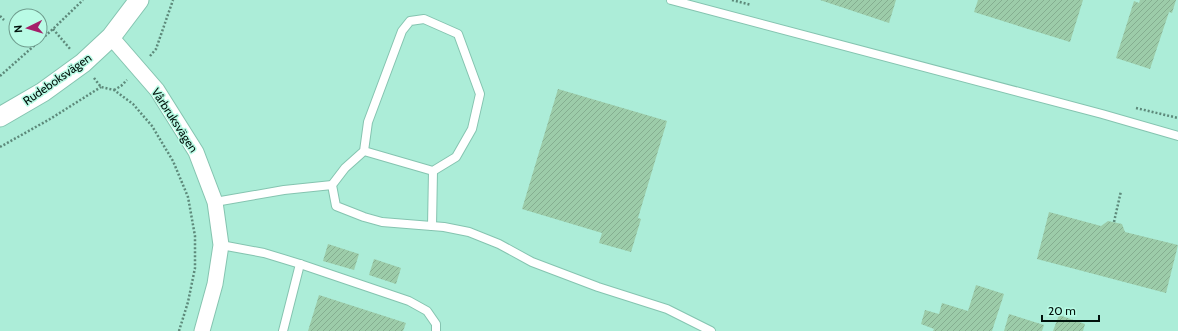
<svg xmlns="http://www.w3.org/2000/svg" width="1178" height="331" font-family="Cabin,sans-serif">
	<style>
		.building { fill: url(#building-hatch) }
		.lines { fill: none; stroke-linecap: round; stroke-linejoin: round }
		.service-casing { stroke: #85c4b0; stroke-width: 10 }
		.minor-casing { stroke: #85c4b0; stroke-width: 17 }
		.tertiary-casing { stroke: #85c4b0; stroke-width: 21 }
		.path { stroke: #5d897a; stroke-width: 2.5; stroke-dasharray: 2 2; stroke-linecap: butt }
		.service { stroke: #fff; stroke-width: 8 }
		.minor { stroke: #fff; stroke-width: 15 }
		.tertiary { stroke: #fff; stroke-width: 19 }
		.labels { text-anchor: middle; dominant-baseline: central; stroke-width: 3; stroke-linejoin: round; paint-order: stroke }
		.street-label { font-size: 12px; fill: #00110b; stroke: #b9fbe5 }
	</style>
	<defs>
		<pattern id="building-hatch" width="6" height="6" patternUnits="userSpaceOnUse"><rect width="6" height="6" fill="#9ccca9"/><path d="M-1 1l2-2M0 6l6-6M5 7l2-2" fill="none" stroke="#85ae90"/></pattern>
	</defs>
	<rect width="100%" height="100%" fill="#acedd8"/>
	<g class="building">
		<path d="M820,0H896L889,23Z"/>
		<path d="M978,0H1083L1070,42L974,12Z"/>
		<path d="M1140,0H1176L1172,13L1169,12L1150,69L1116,58L1134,1L1139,3Z"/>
		<path d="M558,89L667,121L638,218L641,219L631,252L599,243L602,233L522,209Z"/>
		<path d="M1049,212L1101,226L1108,221L1122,224L1125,232L1178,245L1166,293L1037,259Z"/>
		<path d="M328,244L359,254L354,270L323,261Z"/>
		<path d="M374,259L401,268L396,284L369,275Z"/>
		<path d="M976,285L1004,294L992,331H933L934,329L921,324L925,310L939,314L942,303L968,311Z"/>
		<path d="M319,295L406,323L403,331H308Z"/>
		<path d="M1009,314L1044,325L1042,331H1004Z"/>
		<path d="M1059,315L1085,324L1083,331H1053Z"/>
	</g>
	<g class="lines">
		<g class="service-casing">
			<g id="service">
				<path d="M671,0L1102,114L1178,136"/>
				<path d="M364,151L433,171L456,157L472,129L480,94L458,34L424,19L410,21L402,31L368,122L364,151L345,168L332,185L336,206L364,217L382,222L444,227L469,232L499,244L532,262L598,287L667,309L711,331"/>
				<path d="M215,202L284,190L332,185"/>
				<path d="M432,226L433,171"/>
				<path d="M221,245L264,253L300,264L409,301L427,311L436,324V331"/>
				<path d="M283,331L300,264"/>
			</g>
		</g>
		<g class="minor-casing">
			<path id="minor" d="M111,37L157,90L196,152L215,202L221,245L215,284L202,331"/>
		</g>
		<g class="tertiary-casing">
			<path id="tertiary" d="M0,117L43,92L83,63L111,37L139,0"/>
		</g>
		<g class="path">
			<path d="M732,0L751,5"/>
			<path d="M0,16L4,20"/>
			<path d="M53,29L71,50"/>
			<path d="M150,56L156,49L173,0"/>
			<path d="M0,76L53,29L83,0"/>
			<path d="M94,78L101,87L114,90L133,104L152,126L173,161L188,197L195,236V268L188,302L179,331"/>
			<path d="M114,90L121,86L127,80"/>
			<path d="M1136,108L1178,118"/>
			<path d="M0,147L50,119L101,87"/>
			<path d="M1114,222L1121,191"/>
		</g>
		<use href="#service" class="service"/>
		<use href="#minor" class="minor"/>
		<use href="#tertiary" class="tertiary"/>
	</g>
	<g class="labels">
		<g class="street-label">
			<text transform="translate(57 79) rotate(-35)">Rudeboksvägen</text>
			<text transform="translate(175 120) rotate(57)">Vårbruksvägen</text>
		</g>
	</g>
	<g transform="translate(28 28) rotate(265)"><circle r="19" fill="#b9fbe5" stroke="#6f9d8e"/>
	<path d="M0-3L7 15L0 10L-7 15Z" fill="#a51f69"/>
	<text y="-6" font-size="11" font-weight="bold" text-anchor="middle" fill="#00110b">N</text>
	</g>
	<path d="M1042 315v6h57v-6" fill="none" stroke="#00110b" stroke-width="2"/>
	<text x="1048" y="315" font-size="12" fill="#00110b" stroke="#b9fbe5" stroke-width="3" paint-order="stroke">20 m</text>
</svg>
